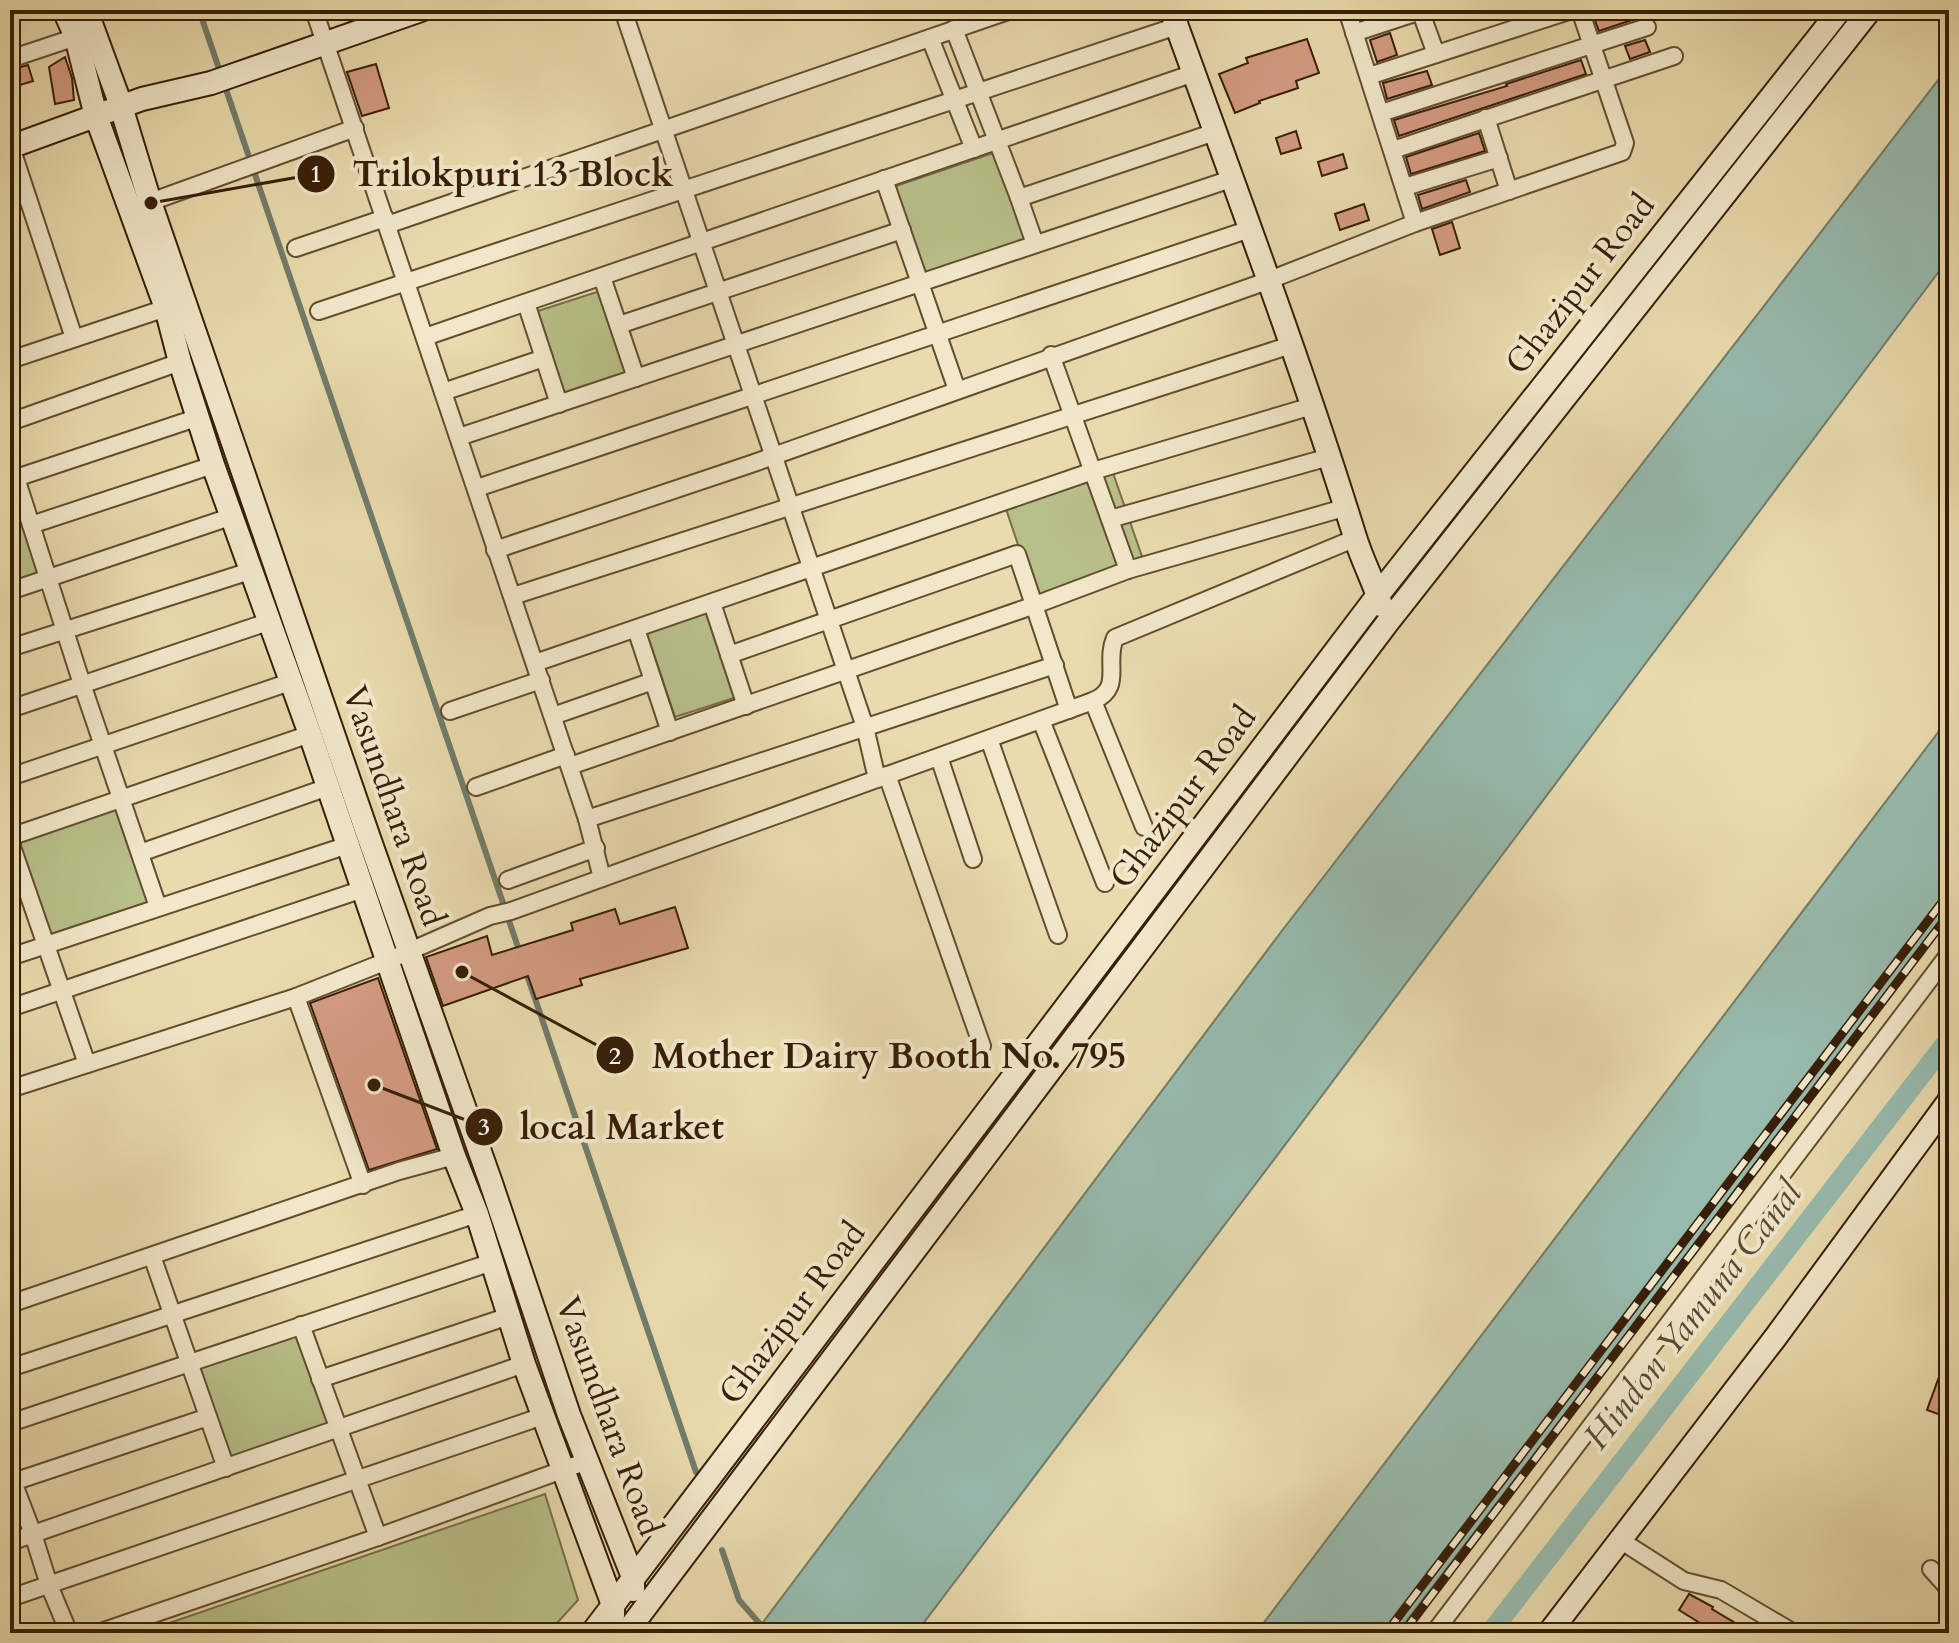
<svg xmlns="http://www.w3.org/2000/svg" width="1959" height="1643" font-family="Cardo,serif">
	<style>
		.green { fill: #b8c089; stroke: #786f48; stroke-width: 2 }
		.water { fill: #97bbae; stroke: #717c6b; stroke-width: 2 }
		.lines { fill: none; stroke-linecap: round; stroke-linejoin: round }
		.stream { stroke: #717c6b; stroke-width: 6 }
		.canal { stroke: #97bbae; stroke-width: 20 }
		.building { fill: #d49b81; stroke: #371e07; stroke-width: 2 }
		.street-casing { stroke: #644d30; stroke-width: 20 }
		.secondary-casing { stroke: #371e07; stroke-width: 26 }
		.street { stroke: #f1e8ca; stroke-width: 16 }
		.secondary { stroke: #f1e8ca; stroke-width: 22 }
		.rail-casing { stroke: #371e07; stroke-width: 9 }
		.rail { stroke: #f1e8ca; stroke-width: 6; stroke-dasharray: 18; stroke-linecap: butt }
		.labels { text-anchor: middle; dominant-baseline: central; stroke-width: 8; stroke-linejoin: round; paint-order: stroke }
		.street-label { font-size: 34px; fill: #371e07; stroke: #f1e8ca }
		.water-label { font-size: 36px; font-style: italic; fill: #544d39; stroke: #f1e8ca }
		.leader { fill: none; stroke: #371e07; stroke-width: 3 }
		.callout-dot { fill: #371e07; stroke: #f1e8ca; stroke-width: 3 }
		.mark-label { font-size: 24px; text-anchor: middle; font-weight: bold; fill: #fff }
		.callout-label { font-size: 36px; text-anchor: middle; font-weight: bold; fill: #371e07; stroke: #f1e8ca; stroke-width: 8; stroke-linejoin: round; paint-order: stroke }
	</style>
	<rect width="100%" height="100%" fill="#e9dbad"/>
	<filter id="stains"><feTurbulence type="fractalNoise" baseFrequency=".0025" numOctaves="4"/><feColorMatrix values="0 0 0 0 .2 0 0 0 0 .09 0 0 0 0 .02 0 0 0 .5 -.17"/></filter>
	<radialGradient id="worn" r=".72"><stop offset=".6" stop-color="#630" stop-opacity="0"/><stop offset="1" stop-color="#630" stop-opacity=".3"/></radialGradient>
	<g class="green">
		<path d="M999,151L1033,246L924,282L893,187Z"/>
		<path d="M600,291L628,377L566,397L538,311Z"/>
		<path d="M1112,470L1145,565L1037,601L1005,506Z"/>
		<path d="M10,486L45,580L10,592Z"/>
		<path d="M708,611L737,697L675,717L646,631Z"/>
		<path d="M120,805L154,900L45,936L14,841Z"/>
		<path d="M302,1331L335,1426L226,1462L195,1367Z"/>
		<path d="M545,1494L578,1600L548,1633H140Z"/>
	</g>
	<g class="water">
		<path d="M1949,66V258L1294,1133L916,1633H755L1281,932Z"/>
		<path d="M1949,718V913L1397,1633H1256Z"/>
	</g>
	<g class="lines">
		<g class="stream">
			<path d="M199,10L520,953"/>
			<path d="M526,972L696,1472"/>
			<path d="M722,1550L739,1600L768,1633"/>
		</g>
		<path class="canal" d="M1490,1633L1949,1039"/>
	</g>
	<g class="building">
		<path d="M1620,10H1636L1638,18L1599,31L1594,18Z"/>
		<path d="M1390,33L1397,55L1377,62L1370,40Z"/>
		<path d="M1307,39L1319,73L1296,81L1298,88L1259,101L1260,103L1235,113L1219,74L1248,63L1246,58Z"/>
		<path d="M1645,40L1650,52L1630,59L1625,46Z"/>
		<path d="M65,57L72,78L74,100L55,104L49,67Z"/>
		<path d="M1581,60L1586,74L1399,136L1394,120L1507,86L1506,84Z"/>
		<path d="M376,64L389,108L362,116L347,72Z"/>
		<path d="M28,65L33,81L10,88V70Z"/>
		<path d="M1427,71L1432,85L1387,99L1383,83Z"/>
		<path d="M1296,131L1301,148L1281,154L1276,138Z"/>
		<path d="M1479,133L1485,151L1411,174L1406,157Z"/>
		<path d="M1343,154L1347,168L1322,176L1318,162Z"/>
		<path d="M1466,180L1470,192L1422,209L1418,195Z"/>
		<path d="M1364,204L1369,220L1340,230L1335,214Z"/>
		<path d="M1452,222L1460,248L1440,255L1432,229Z"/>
		<path d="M675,907L688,948L580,979L582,985L536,999L528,976L443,1006L426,957L487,936L492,955L573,930L571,923L615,909L620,924Z"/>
		<path d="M378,978L437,1149L369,1170L310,1003Z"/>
		<path d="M1947,1355L1949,1356V1418L1927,1410Z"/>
		<path d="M1689,1594L1713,1607L1712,1609L1752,1633H1716L1679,1610Z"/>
	</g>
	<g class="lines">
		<g class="street-casing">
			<g id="street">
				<path d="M314,10L587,819L602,878"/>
				<path d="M623,10L865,727L877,779"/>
				<path d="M1347,10L1415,223"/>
				<path d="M1420,10L1436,54"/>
				<path d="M954,29L1019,198L1035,244"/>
				<path d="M1354,33L1421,11"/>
				<path d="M930,38L974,149"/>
				<path d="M10,59L76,37"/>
				<path d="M1369,76L1572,10"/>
				<path d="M1381,113L1647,27"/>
				<path d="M1486,118L1509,191"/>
				<path d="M11,147L74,338"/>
				<path d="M1393,150L1674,56"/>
				<path d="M884,179L957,390"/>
				<path d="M1405,187L1499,158"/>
				<path d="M1019,198L1215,132"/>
				<path d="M142,205L355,128"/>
				<path d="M387,225L1011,10"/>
				<path d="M296,248L385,218"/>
				<path d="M602,277L636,378"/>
				<path d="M526,303L559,404"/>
				<path d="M319,311L1177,26"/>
				<path d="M619,325L902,230"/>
				<path d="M425,337L1194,73"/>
				<path d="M1051,355L1128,570"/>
				<path d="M10,360L166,308"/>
				<path d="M443,392L544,358"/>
				<path d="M10,422L180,362"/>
				<path d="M459,437L1231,179"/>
				<path d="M16,478L82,684L158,907"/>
				<path d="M10,480L199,417"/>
				<path d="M477,488L1250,229"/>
				<path d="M1110,519L1329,457"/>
				<path d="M31,525L213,465"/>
				<path d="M495,550L751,464L1267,281L1415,223L1622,152L1625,143L1580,10"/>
				<path d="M10,591L233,516"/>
				<path d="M513,596L1291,345"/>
				<path d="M712,603L746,706"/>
				<path d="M636,629L670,732"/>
				<path d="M10,648L250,571"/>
				<path d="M729,655L1017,554L1069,710"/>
				<path d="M535,663L1093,471L1312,406"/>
				<path d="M1093,701L1144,827"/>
				<path d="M10,709L268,622"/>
				<path d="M450,711L541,680"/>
				<path d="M553,716L653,681"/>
				<path d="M1041,720L1105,883"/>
				<path d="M989,739L1058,935"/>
				<path d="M939,757L973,859"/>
				<path d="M570,766L1035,605L1128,570L1347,507"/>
				<path d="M887,775L982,1046"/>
				<path d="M10,777L290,682"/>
				<path d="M476,787L566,755"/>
				<path d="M587,819L1055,665"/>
				<path d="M10,837L310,734"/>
				<path d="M10,841L87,1064"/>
				<path d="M140,853L328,787"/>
				<path d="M508,880L596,848"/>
				<path d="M10,957L348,845"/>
				<path d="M296,997L363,1185"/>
				<path d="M10,1008L363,889"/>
				<path d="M10,1089L296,997L387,961L490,916L511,911L1093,701C1124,688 1104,663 1115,638L1356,538"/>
				<path d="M152,1256L226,1468"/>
				<path d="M10,1304L399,1171L454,1156"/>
				<path d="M301,1325L378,1537"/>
				<path d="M10,1368L477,1214"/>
				<path d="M320,1379L509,1316"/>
				<path d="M10,1423L492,1262"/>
				<path d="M10,1474L33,1534L49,1585L69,1633"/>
				<path d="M10,1483L208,1417"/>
				<path d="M1620,1540L1684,1581L1721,1590L1794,1633"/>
				<path d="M10,1542L524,1364"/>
				<path d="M1931,1569L1949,1589"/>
				<path d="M10,1598L543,1416"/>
				<path d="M98,1633L378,1537L587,1461"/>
				<path d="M1434,1633L1949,954"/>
			</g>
		</g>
		<g class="secondary-casing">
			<g id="secondary">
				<path d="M64,10L76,37L96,116L166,308L180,362L213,465L310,734L454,1156L477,1214L524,1364L613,1605V1616"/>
				<path d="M86,10L119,100L150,202L369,838L491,1183L569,1415L633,1577V1590"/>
				<path d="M1171,10C1234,185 1300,360 1355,537C1362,560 1374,582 1381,605"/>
				<path d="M10,147L142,99L211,83L421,10"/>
				<path d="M592,1633L1378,595L1840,10"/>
				<path d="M626,1633L1388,622L1870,10"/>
				<path d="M1549,1633L1775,1338L1949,1101"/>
			</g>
		</g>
		<use href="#street" class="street"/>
		<use href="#secondary" class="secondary"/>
		<g class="rail-casing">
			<g id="rail">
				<path d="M1386,1633L1949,893"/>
				<path d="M1403,1633L1949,914"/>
			</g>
		</g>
		<use href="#rail" class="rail"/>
	</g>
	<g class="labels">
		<g class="street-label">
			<text transform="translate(1580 284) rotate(-52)">Ghazipur Road</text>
			<text transform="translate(1183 797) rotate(-53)">Ghazipur Road</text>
			<text transform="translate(394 806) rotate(71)">Vasundhara Road</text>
			<text transform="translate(792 1313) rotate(-53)">Ghazipur Road</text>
			<text transform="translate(609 1416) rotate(70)">Vasundhara Road</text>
		</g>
		<g class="water-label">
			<text transform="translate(1693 1315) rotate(-52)">Hindon Yamuna Canal</text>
		</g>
	</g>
	<path class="leader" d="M151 203L316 174M462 972L615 1055M374 1085L484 1127"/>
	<g class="callout-dot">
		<circle cx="151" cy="203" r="8"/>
		<circle cx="462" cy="972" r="8"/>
		<circle cx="374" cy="1085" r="8"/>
		<circle cx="316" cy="174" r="20"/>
		<circle cx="615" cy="1055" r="20"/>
		<circle cx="484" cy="1127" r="20"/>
	</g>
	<g class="mark-label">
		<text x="316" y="182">1</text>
		<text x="615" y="1064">2</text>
		<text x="484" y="1135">3</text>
	</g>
	<g class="callout-label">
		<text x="513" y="186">Trilokpuri 13 Block</text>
		<text x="889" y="1068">Mother Dairy Booth No. 795</text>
		<text x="622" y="1139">local Market</text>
	</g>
	<rect width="1959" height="1643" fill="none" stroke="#e9dbad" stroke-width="40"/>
	<rect x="12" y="12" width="1935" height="1619" fill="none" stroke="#371e07" stroke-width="4"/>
	<rect x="20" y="20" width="1919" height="1603" fill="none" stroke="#371e07" stroke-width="2"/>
	<rect width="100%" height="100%" filter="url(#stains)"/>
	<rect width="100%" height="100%" fill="url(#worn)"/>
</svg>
